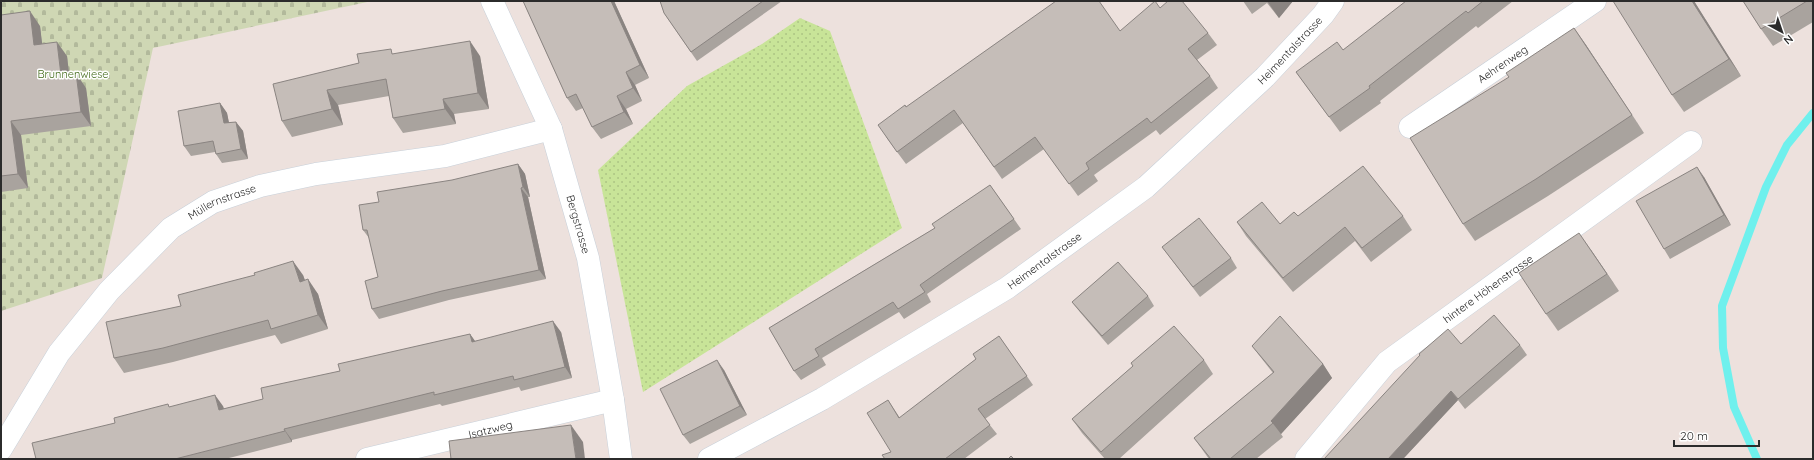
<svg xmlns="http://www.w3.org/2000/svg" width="1814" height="460" font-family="Quicksand,sans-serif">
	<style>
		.grass { fill: url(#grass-dots) }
		.cemetery { fill: url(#cemetery-stones) }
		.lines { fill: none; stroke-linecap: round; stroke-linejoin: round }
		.stream { stroke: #6ff0ed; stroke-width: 8 }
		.street-casing { stroke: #c8d0d9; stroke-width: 23 }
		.street { stroke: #fff; stroke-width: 22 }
		.wall { fill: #a9a39e }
		.shaded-wall { fill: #8a8481 }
		.building { fill: #c5bdb8; stroke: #8a8481 }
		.labels { text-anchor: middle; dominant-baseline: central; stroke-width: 3; stroke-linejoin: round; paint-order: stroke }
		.street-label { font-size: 11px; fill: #2b2b2b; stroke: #fff }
		.park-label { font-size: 11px; fill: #416919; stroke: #fff }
	</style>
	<defs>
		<pattern id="grass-dots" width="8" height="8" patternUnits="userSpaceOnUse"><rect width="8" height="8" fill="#c8e498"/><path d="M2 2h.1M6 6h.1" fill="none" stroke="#acc483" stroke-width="1.8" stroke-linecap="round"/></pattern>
		<pattern id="cemetery-stones" width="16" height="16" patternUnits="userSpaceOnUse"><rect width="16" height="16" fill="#cfd7b4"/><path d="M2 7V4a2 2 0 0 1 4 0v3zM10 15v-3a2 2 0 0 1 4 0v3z" fill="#b2b99b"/></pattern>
	</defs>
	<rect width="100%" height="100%" fill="#ede1dd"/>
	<path class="grass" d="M800,18L830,31L902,228L643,392L598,170L687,86L762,44Z"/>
	<path class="cemetery" d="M1,1H372L153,48L102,278L1,311Z"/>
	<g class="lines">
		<path class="stream" d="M1757,459L1734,407L1723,348L1722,306L1766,187L1787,145L1813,113"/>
		<g class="street-casing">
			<g id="street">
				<path id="s1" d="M492,1L551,129L588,258L613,400L621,459"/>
				<path id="s2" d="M1410,127L1595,1"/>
				<path id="s3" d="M1,449L59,353L109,291L171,228L213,202L260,186L316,174L445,156L551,129"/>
				<path id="s4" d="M367,459L613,400"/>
				<path id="s5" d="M709,459L822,399L1007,288L1146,187L1265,77L1323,15L1333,1"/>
				<path id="s6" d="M1306,459L1387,362L1691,142"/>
			</g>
		</g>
		<use href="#street" class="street"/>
	</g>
	<g class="wall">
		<path d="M523,1H614L649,78L635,85L642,101L626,109L633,124L601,139L592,127L583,108L576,111L567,98Z"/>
		<path d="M660,1H782L697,61L664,13Z"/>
		<path d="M1243,1H1293L1279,18L1267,3L1252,14Z"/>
		<path d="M1417,1H1513L1478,28L1476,26L1380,101L1381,103L1340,132L1296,72L1343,50Z"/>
		<path d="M1694,1L1741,76L1684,112L1672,95Z"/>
		<path d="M1743,1H1813V22L1773,46L1761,29Z"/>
		<path d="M1160,8L1208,33L1217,45L1197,60L1210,76L1218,88L1160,135L1156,130L1094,175L1098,181L1078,196L1044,149L1002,179L963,123L906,164L886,137L906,107L1120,31Z"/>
		<path d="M1,15L40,26L42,44L67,56L69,74L86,88L91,126L21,135L28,188L1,192Z"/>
		<path d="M1574,28L1586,45L1644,133L1548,196L1475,241L1463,224L1509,77Z"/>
		<path d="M394,54L480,56L489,109L454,114L456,124L403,133L393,118L389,96L338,105L343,125L292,137L282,121L359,63Z"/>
		<path d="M220,103L227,113L229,123L236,122L243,131L248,159L222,163L216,154L215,152L191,156L184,146Z"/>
		<path d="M518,164L525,174L530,197H528L546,279L449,300L379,319L372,309L378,277L369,238L363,230L379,202Z"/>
		<path d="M1704,177L1731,225L1670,259L1664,249Z"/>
		<path d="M990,185L1021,229L927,294L931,302L904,319L899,312L822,358L826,365L801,380L794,371L769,328L935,228Z"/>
		<path d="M1403,216L1412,230L1371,262L1355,241L1293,292L1246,236L1237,222L1280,224Z"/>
		<path d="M1162,247L1231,258L1237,268L1200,297Z"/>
		<path d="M1591,250L1619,291L1558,331L1546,314Z"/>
		<path d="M303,275L305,280L318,294L328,329L281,344L275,335L173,362L124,373L114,358L181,306Z"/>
		<path d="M1148,296L1154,306L1108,345L1079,311L1072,302Z"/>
		<path d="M561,332L572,378L521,391L519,387L442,406L440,404L292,440V442L225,459H36L170,407L223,406L224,409L263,399L340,371L470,334L475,341Z"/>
		<path d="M999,336L1033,385L985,419L997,434L964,459H885L891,452L888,400L900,418L976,359Z"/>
		<path d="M1461,344L1520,345L1527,355L1465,409L1458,400L1403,459H1324Z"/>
		<path d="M1252,346L1323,364L1332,378L1281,434L1283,437L1256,459H1209L1194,438L1273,373L1262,359Z"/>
		<path d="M1204,360L1213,374L1119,459H1105L1082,433L1072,419L1133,366L1131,363Z"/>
		<path d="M724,370L747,415L690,444L683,435Z"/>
	</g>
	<g class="shaded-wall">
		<path d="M611,1H614L649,78L640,65Z"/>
		<path d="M1267,1H1293L1279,18Z"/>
		<path d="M1692,1H1694L1741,76L1729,59Z"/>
		<path d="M30,11L40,26L44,59L34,45Z"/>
		<path d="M1574,28L1586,45L1644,133Z"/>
		<path d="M470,41L480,56L489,109L478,93Z"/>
		<path d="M57,42L67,56L71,90L61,75Z"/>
		<path d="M626,72L635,85L642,101L633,88Z"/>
		<path d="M76,73L86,88L91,126L81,112Z"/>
		<path d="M327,90L338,105L343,125L332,109Z"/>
		<path d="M617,96L626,109L633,124L624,112Z"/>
		<path d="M443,99L454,114L456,124L445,109Z"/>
		<path d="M220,103L227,113L231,133L224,123Z"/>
		<path d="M11,121L21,135L28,188L18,174Z"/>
		<path d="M236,122L243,131L248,159L241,149Z"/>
		<path d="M518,164L525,174L530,197L523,187Z"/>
		<path d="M1697,167L1704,177L1731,225L1724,215Z"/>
		<path d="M521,188L528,197L546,279L539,270Z"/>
		<path d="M1579,233L1591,250L1619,291L1607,274Z"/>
		<path d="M293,261L303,275L310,296L300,282Z"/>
		<path d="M308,279L318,294L328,329L318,315Z"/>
		<path d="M553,321L561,332L572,378L565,367Z"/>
		<path d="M470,334L477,344L472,342Z"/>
		<path d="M717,360L724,370L747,415L740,406Z"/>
		<path d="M1323,364L1332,378L1281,434L1271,421Z"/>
		<path d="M1451,391L1458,400L1403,459H1388Z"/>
		<path d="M215,395L223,406L227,421L219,410Z"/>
		<path d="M571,425L583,442L585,459H576Z"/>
		<path d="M284,429L292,440V442L285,431Z"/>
	</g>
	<g class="building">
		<path d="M523,1H611L640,65L626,72L633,88L617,96L624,112L592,127L576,94L567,98Z"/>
		<path d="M660,1H763L691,52L664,13Z"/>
		<path d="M1056,1H1099L1120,31L1155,1L1160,8L1168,1H1182L1208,33L1188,49L1210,76L1151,123L1147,118L1086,163L1089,169L1069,184L1035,137L994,167L954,110L897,152L878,125L905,105L906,107Z"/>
		<path d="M1406,1H1416V2L1417,1H1483L1468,13L1466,11L1369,86L1370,88L1329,117L1296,72L1337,42L1343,50Z"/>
		<path d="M1613,1H1692L1729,59L1672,95Z"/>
		<path d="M1743,1H1807L1761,29Z"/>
		<path d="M30,11L34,45L57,42L61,75L76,73L81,112L11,121L18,174L1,176V15Z"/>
		<path d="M1574,28L1632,115L1536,179L1463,224L1410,138L1509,77L1506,73Z"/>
		<path d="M470,41L478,93L443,99L445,109L393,118L386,79L327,90L332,109L282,121L273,84L359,63L357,54L391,49L392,54Z"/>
		<path d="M220,103L224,123L236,122L241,149L216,154L213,141L184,146L178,111Z"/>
		<path d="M518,164L523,187L521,188L539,270L442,291L372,309L365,281L378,277L367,230H363L359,205L379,202L377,192L452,180Z"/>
		<path d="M1363,166L1403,216L1362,248L1345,227L1283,278L1237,222L1262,202L1280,224L1294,212L1298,216Z"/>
		<path d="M1697,167L1724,215L1664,249L1636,201Z"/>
		<path d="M990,185L1014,219L920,285L925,292L898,309L893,302L815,349L819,356L794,371L769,328L935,228L932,224Z"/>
		<path d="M1199,218L1231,258L1193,287L1162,247Z"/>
		<path d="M1579,233L1607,274L1546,314L1519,273Z"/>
		<path d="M293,261L300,282L308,279L318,315L271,329L268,320L163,348L114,358L106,322L181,306L178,295L255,275L254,273Z"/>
		<path d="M1118,262L1148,296L1102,336L1072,302Z"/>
		<path d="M1494,315L1520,345L1458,399L1451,391L1388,459H1324L1420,355L1419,354L1448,329L1461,344Z"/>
		<path d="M1280,316L1323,364L1271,421L1273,423L1230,459H1211L1194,438L1274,372L1252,346Z"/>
		<path d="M553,321L565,367L514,380L513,376L434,395V392L284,429L285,431L175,459H36L32,443L115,423L114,418L168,404L169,407L215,395L219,410L263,399L261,388L340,371L338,364L470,334L472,342Z"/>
		<path d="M1174,326L1204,360L1101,452L1072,419L1133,366L1131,363Z"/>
		<path d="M999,336L1027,376L978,409L990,425L945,459H885L882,455L891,452L867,413L888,400L899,418L976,359L973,354Z"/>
		<path d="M717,360L740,406L683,435L660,389Z"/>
		<path d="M571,425L576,459H451L449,441Z"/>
		<path d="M1011,456L1014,459H1008Z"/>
	</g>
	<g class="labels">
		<g class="street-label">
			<text stroke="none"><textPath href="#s5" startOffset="714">Heimentalstrasse</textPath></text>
			<text stroke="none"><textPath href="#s2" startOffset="112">Aehrenweg</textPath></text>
			<text stroke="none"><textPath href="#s3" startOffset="338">Müllernstrasse</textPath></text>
			<text stroke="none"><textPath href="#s1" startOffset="240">Bergstrasse</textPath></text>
			<text stroke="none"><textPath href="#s5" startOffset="390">Heimentalstrasse</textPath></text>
			<text stroke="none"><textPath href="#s6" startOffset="251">hintere Höhenstrasse</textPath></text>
			<text stroke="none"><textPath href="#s4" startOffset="127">Isatzweg</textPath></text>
		</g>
		<g class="park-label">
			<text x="73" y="74">Brunnenwiese</text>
		</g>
	</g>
	<rect width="1814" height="460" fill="none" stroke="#2b2b2b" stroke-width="4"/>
	<g transform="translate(1782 32) rotate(140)" stroke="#ffffff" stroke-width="3" paint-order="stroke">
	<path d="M0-3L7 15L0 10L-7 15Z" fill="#2b2b2b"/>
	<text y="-6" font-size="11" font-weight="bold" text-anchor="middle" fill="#2b2b2b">N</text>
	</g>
	<path d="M1674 440v6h85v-6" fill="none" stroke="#2b2b2b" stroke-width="2"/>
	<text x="1680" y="440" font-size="12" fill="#2b2b2b" stroke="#ffffff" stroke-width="3" paint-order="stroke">20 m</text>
</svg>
